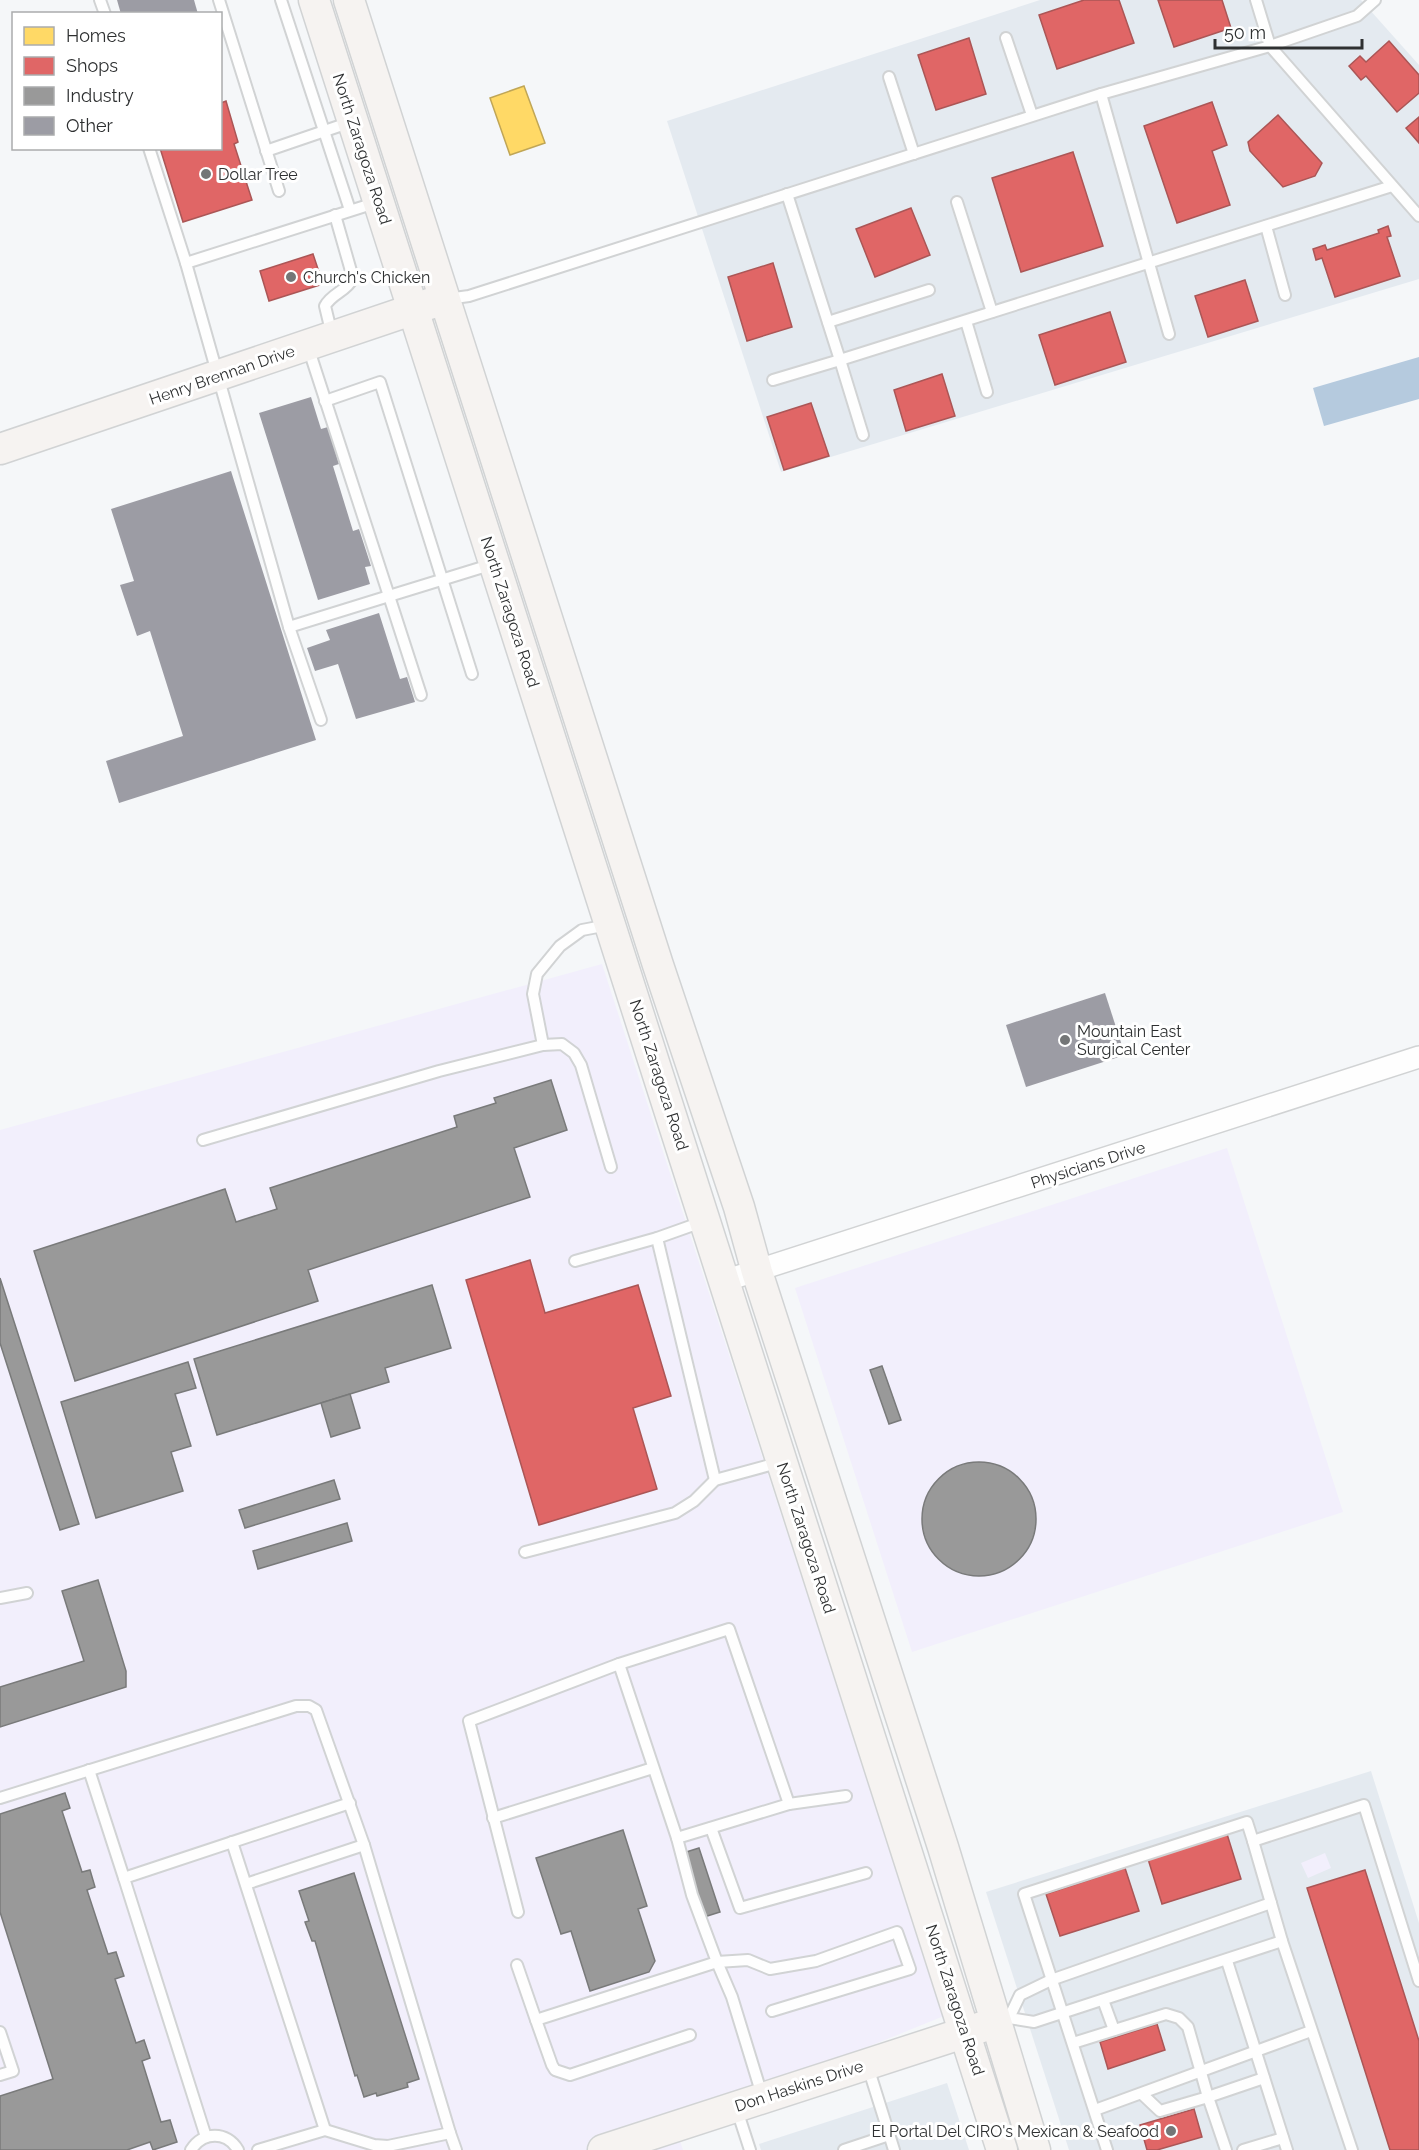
<svg xmlns="http://www.w3.org/2000/svg" width="1419" height="2150" font-family="Raleway,sans-serif">
	<style>
		.built { fill: #e4eaf0 }
		.industrial { fill: #f2effc }
		.water { fill: #b5cade }
		.homes { fill: #ffd966; stroke: #c0a656; stroke-width: 1.5 }
		.shops { fill: #e06666; stroke: #ab5656; stroke-width: 1.5 }
		.industry { fill: #999; stroke: #797a7a; stroke-width: 1.5 }
		.building { fill: #9c9ca4 }
		.lines { fill: none; stroke-linecap: round; stroke-linejoin: round }
		.lane-casing { stroke: #d1d3d4; stroke-width: 14 }
		.street-casing { stroke: #d1d3d4; stroke-width: 24 }
		.secondary-casing { stroke: #d1d3d4; stroke-width: 33 }
		.lane { stroke: #fefefe; stroke-width: 10 }
		.street { stroke: #fefefe; stroke-width: 21 }
		.secondary { stroke: #f6f3f1; stroke-width: 30 }
		.poi-dot { fill: #747677; stroke: #fff; stroke-width: 2 }
		.labels { text-anchor: middle; dominant-baseline: central; stroke-width: 6; stroke-linejoin: round; paint-order: stroke }
		.street-label { font-size: 16px; fill: #2e3031; stroke: #fff }
		.poi-label { font-size: 16px; fill: #2e3031; stroke: #fff; text-anchor: start }
	</style>
	<rect width="100%" height="100%" fill="#f5f7f9"/>
	<g class="built">
		<path d="M1040,0H1361L1419,65V279L781,472L667,121Z"/>
		<path d="M1371,1771L1419,1923V2150H1069L986,1892Z"/>
		<path d="M947,2083L969,2150H761L759,2144Z"/>
	</g>
	<g class="industrial">
		<path d="M602,964L944,2016L675,2125L683,2150H0V1130Z"/>
		<path d="M1227,1148L1343,1512L912,1652L795,1288Z"/>
		<path d="M1325,1853L1331,1868L1308,1878L1301,1863Z"/>
	</g>
	<path class="water" d="M1419,357V399L1324,426L1313,388Z"/>
	<path class="homes" d="M524,86L545,143L510,155L490,98Z"/>
	<g class="shops">
		<path d="M1084,0H1119L1134,43L1057,69L1039,15Z"/>
		<path d="M1158,0H1222L1231,28L1174,47Z"/>
		<path d="M969,38L986,94L936,110L918,55Z"/>
		<path d="M1389,41L1419,75V93L1397,112L1366,76L1361,80L1349,66L1360,56L1366,62Z"/>
		<path d="M220,100L221,103L226,101L238,142L234,144L252,200L183,222L160,148H220Z"/>
		<path d="M1212,102L1227,145L1212,151L1230,205L1177,223L1144,126Z"/>
		<path d="M1278,115L1322,163L1315,176L1283,187L1250,151L1248,142Z"/>
		<path d="M1419,117V143L1406,128Z"/>
		<path d="M1073,152L1103,246L1021,272L992,178Z"/>
		<path d="M911,208L930,255L875,277L856,229Z"/>
		<path d="M1388,226L1391,236L1387,237L1400,276L1335,297L1322,258L1316,260L1313,249L1325,245L1327,250L1379,233L1378,230Z"/>
		<path d="M313,254L323,284L269,301L260,271Z"/>
		<path d="M773,263L792,327L747,341L728,277Z"/>
		<path d="M1245,280L1258,321L1208,337L1195,296Z"/>
		<path d="M1110,312L1126,362L1055,385L1039,335Z"/>
		<path d="M942,374L955,416L906,431L894,390Z"/>
		<path d="M811,403L829,456L784,470L767,417Z"/>
		<path d="M530,1260L545,1313L638,1285L671,1396L633,1408L657,1489L539,1525L466,1280Z"/>
		<path d="M1227,1834L1241,1879L1162,1904L1148,1859Z"/>
		<path d="M1125,1868L1139,1911L1060,1936L1046,1894Z"/>
		<path d="M1365,1870L1419,2041V2150H1390L1307,1888Z"/>
		<path d="M1157,2024L1165,2050L1108,2069L1100,2042Z"/>
		<path d="M1194,2109L1202,2137L1157,2150H1147L1140,2125Z"/>
	</g>
	<g class="industry">
		<path d="M551,1080L567,1130L514,1148L530,1197L308,1270L318,1301L75,1381L34,1251L225,1189L236,1222L277,1209L270,1188L457,1127L454,1116L496,1103L494,1098Z"/>
		<path d="M0,1278L79,1524L60,1530L0,1343Z"/>
		<path d="M432,1285L451,1348L385,1368L389,1382L217,1435L194,1359Z"/>
		<path d="M188,1362L196,1388L175,1394L191,1446L171,1452L183,1491L96,1518L61,1402Z"/>
		<path d="M882,1366L901,1420L889,1424L870,1370Z"/>
		<path d="M350,1394L360,1428L331,1437L321,1403Z"/>
		<circle cx="979" cy="1519" r="57"/>
		<path d="M334,1480L340,1499L245,1528L239,1510Z"/>
		<path d="M347,1523L352,1541L258,1569L253,1551Z"/>
		<path d="M98,1580L126,1671V1687L0,1727V1687L84,1661L62,1591Z"/>
		<path d="M65,1793L70,1808L62,1811L82,1872L90,1870L95,1887L87,1890L108,1954L116,1952L124,1976L115,1979L136,2043L144,2040L150,2058L142,2061L161,2122L170,2120L177,2142L153,2150L150,2142L127,2150H0V2096L53,2079L0,1912V1814Z"/>
		<path d="M623,1830L647,1906L638,1909L655,1961L649,1972L590,1991L571,1931L561,1934L536,1858Z"/>
		<path d="M699,1848L720,1912L704,1917L683,1853Z"/>
		<path d="M354,1873L419,2079L407,2083L408,2087L377,2096L376,2093L364,2097L357,2075L355,2076L315,1941H312L305,1922L309,1921L299,1891Z"/>
	</g>
	<g class="building">
		<path d="M117,0H194L198,14H121Z"/>
		<path d="M311,397L321,429L328,427L339,464L333,466L353,531L359,529L371,566L365,567L370,584L318,600L259,413Z"/>
		<path d="M231,471L316,740L119,803L106,761L183,736L150,631L137,636L120,585L134,581L111,509Z"/>
		<path d="M379,613L400,679L407,677L415,702L356,719L338,664L315,671L307,648L330,640L326,630Z"/>
		<path d="M1105,993L1125,1055L1026,1087L1006,1025Z"/>
	</g>
	<g class="lines">
		<g class="lane-casing">
			<g id="lane">
				<path d="M100,0L105,14"/>
				<path d="M219,0L279,191"/>
				<path d="M281,0L350,210"/>
				<path d="M1256,0L1270,46L1419,216"/>
				<path d="M1006,38L1032,115"/>
				<path d="M889,77L914,154"/>
				<path d="M1101,94L1169,334"/>
				<path d="M149,148L186,263"/>
				<path d="M266,151L351,122"/>
				<path d="M787,194L840,360L1392,186"/>
				<path d="M957,202L992,312"/>
				<path d="M1266,226L1285,295"/>
				<path d="M447,299L469,296L1101,94L1270,46L1357,16L1375,0"/>
				<path d="M966,321L987,392"/>
				<path d="M828,322L929,290"/>
				<path d="M332,335L325,306C332,293 346,292 353,278L335,215"/>
				<path d="M308,347L389,596L493,564"/>
				<path d="M773,380L840,360L863,435"/>
				<path d="M325,401L380,382L472,674"/>
				<path d="M289,627L186,263L378,202"/>
				<path d="M321,720L289,627L389,596L421,695"/>
				<path d="M543,1045L562,1044L574,1053L581,1065L611,1167"/>
				<path d="M203,1140L439,1071L543,1045L533,994L537,974L560,946L582,930L608,925"/>
				<path d="M657,1238L715,1480"/>
				<path d="M575,1261L657,1238L702,1222"/>
				<path d="M525,1552L675,1513L694,1501L715,1480L781,1462"/>
				<path d="M0,1598L27,1593"/>
				<path d="M619,1664L729,1629L789,1804"/>
				<path d="M89,1770L124,1878"/>
				<path d="M0,1798L296,1706H309L316,1710L364,1845L450,2133L388,2146L374,2145L325,2130L258,2150"/>
				<path d="M493,1818L653,1768"/>
				<path d="M711,1828L740,1908L866,1873"/>
				<path d="M677,1838L789,1804L846,1796"/>
				<path d="M232,1842L325,2130"/>
				<path d="M246,1884L364,1845"/>
				<path d="M518,1912L469,1721L619,1664L677,1838L692,1895L717,1962L748,1960L770,1969L816,1961L897,1932L910,1969L772,2011"/>
				<path d="M1227,1961L1287,2150"/>
				<path d="M517,1965L536,2020"/>
				<path d="M1103,2000L1114,2030"/>
				<path d="M1009,2018L1020,1995L1051,1980L1271,1903"/>
				<path d="M999,2021L1009,2018L1034,2022L1282,1941"/>
				<path d="M0,2032L13,2071L0,2075"/>
				<path d="M690,2035L570,2075L555,2070L552,2065L536,2020L717,1962L732,1997L762,2095"/>
				<path d="M1073,2043L1166,2014L1179,2018L1188,2027L1208,2097L1264,2078"/>
				<path d="M868,2067L894,2150"/>
				<path d="M1142,2094L1160,2111L1208,2097L1226,2150"/>
				<path d="M736,2107L750,2150"/>
				<path d="M1095,2110L1311,2031"/>
				<path d="M450,2133L456,2150"/>
				<path d="M206,2137L124,1878L350,1803"/>
				<path d="M191,2150C203,2131 227,2131 238,2150"/>
				<path d="M844,2150L889,2135"/>
				<path d="M1107,2150L1024,1894L1247,1822L1253,1841"/>
				<path d="M1243,2150L1283,2138"/>
				<path d="M1352,2150L1282,1941L1253,1841L1364,1805L1419,1981"/>
			</g>
		</g>
		<g class="street-casing">
			<path id="street" d="M724,1281L1419,1057"/>
		</g>
		<g class="secondary-casing">
			<g id="secondary">
				<path d="M314,0L1002,2150"/>
				<path d="M349,0L658,965L739,1207L757,1272L943,1847L1035,2150"/>
				<path d="M0,449L432,303"/>
				<path d="M603,2150L985,2026"/>
			</g>
		</g>
		<use href="#lane" class="lane"/>
		<use href="#street" class="street"/>
		<use href="#secondary" class="secondary"/>
	</g>
	<g class="poi-dot">
		<circle cx="206" cy="174" r="6"/>
		<circle cx="291" cy="277" r="6"/>
		<circle cx="1065" cy="1040" r="6"/>
		<circle cx="1171" cy="2131" r="6"/>
	</g>
	<g class="labels">
		<g class="street-label">
			<text transform="translate(362 149) rotate(72)">North Zaragoza Road</text>
			<text transform="translate(222 375) rotate(-19)">Henry Brennan Drive</text>
			<text transform="translate(510 612) rotate(72)">North Zaragoza Road</text>
			<text transform="translate(659 1075) rotate(72)">North Zaragoza Road</text>
			<text transform="translate(1088 1165) rotate(-18)">Physicians Drive</text>
			<text transform="translate(806 1538) rotate(72)">North Zaragoza Road</text>
			<text transform="translate(955 2000) rotate(72)">North Zaragoza Road</text>
			<text transform="translate(799 2086) rotate(-18)">Don Haskins Drive</text>
		</g>
		<g class="poi-label">
			<text x="218" y="174">Dollar Tree</text>
			<text x="303" y="277">Church's Chicken</text>
			<text x="1077" y="1031">Mountain East<tspan x="1077" dy="18">Surgical Center</tspan></text>
			<text x="1159" y="2131" text-anchor="end">El Portal Del CIRO's Mexican &amp; Seafood</text>
		</g>
	</g>
	<rect x="12" y="12" width="210" height="138" fill="#ffffff" stroke="#abacad" stroke-width="1.5"/>
	<rect x="24" y="27" width="30" height="18" fill="#ffd966" stroke="#abacad" stroke-width="1.5"/>
	<text x="66" y="42" font-size="18" fill="#2e3031">Homes</text>
	<rect x="24" y="57" width="30" height="18" fill="#e06666" stroke="#abacad" stroke-width="1.5"/>
	<text x="66" y="72" font-size="18" fill="#2e3031">Shops</text>
	<rect x="24" y="87" width="30" height="18" fill="#999999" stroke="#abacad" stroke-width="1.5"/>
	<text x="66" y="102" font-size="18" fill="#2e3031">Industry</text>
	<rect x="24" y="117" width="30" height="18" fill="#9c9ca4" stroke="#abacad" stroke-width="1.5"/>
	<text x="66" y="132" font-size="18" fill="#2e3031">Other</text>
	<path d="M1215 39v9h147v-9" fill="none" stroke="#2e3031" stroke-width="3"/>
	<text x="1224" y="39" font-size="18" fill="#2e3031" stroke="#ffffff" stroke-width="4.5" paint-order="stroke">50 m</text>
</svg>
